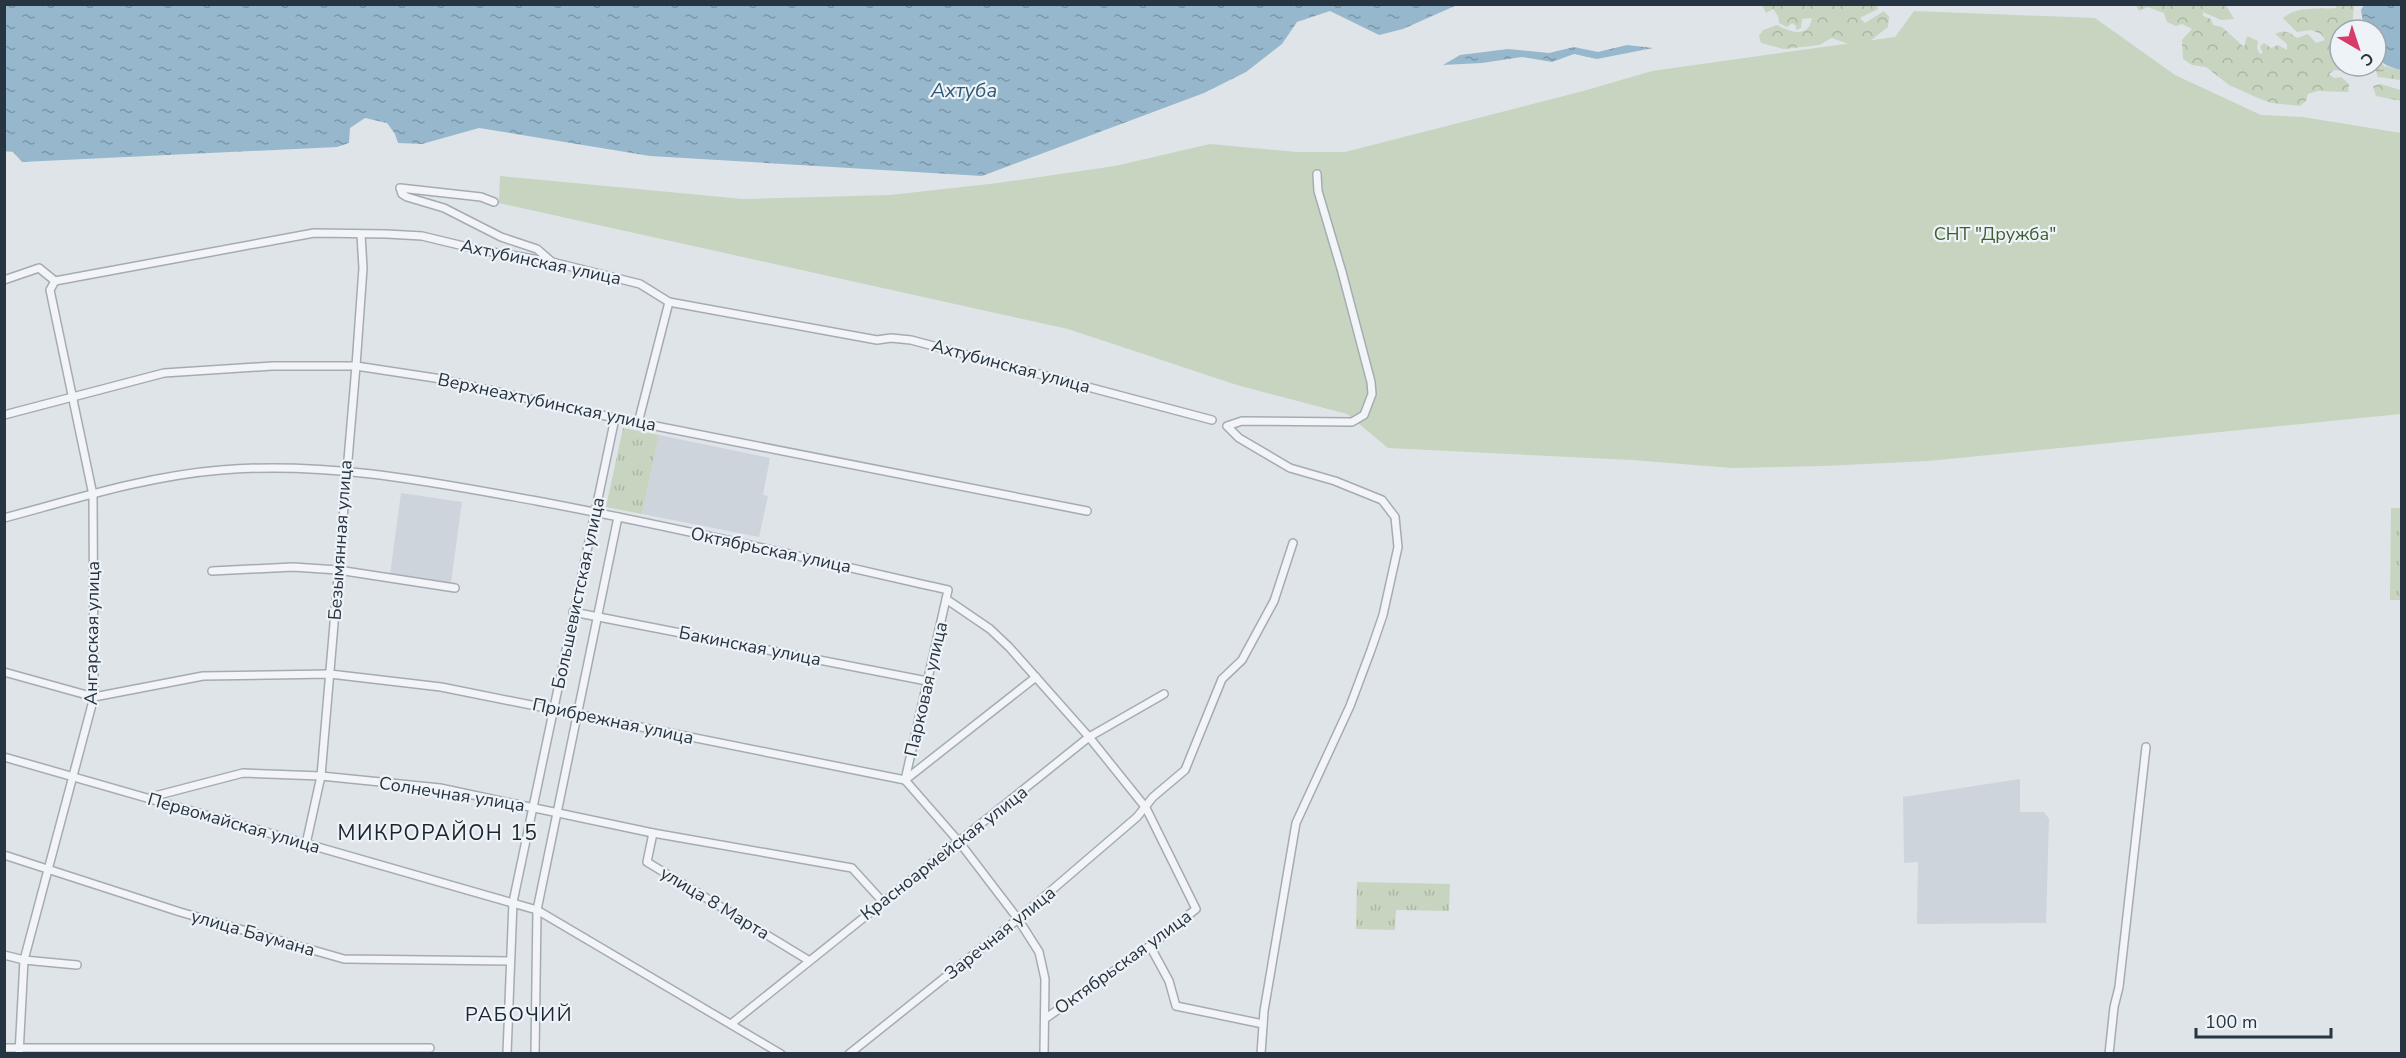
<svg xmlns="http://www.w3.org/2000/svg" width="2406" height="1058" font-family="'Nunito Sans',sans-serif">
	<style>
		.built { fill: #cdd4db }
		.grass { fill: url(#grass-tufts) }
		.forest { fill: url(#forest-crowns) }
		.wetland { fill: url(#wetland-marsh) }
		.garden { fill: #c7d4bf }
		.water { fill: url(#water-ripples) }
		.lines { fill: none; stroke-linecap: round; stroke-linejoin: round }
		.minor-casing { stroke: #a4acb3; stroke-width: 10 }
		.minor { stroke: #f2f4f7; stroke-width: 7 }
		.labels { text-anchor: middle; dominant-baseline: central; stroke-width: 4.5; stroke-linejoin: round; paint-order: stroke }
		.park-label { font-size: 18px; fill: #415e33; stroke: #eef3f7 }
		.street-label { font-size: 18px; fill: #273441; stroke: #eef3f7 }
		.water-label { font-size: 20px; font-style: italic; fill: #2e5a78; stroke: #eef3f7 }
		.neighbourhood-label { font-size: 20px; letter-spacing: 1.5px; fill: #192532; stroke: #eef3f7 }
		.quarter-label { font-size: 21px; letter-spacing: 1.5px; fill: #192532; stroke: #eef3f7 }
	</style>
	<defs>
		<pattern id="grass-tufts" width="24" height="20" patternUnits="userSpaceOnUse" patternTransform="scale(1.5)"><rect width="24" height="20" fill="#c7d4bf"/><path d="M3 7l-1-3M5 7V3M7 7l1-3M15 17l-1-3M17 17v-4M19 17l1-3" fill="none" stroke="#abb7a5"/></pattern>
		<pattern id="forest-crowns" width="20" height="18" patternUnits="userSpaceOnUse" patternTransform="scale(1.5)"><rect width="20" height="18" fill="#c7d4bf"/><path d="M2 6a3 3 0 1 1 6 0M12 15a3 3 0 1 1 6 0" fill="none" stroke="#abb7a5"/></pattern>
		<pattern id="wetland-marsh" width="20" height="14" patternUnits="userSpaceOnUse" patternTransform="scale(1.5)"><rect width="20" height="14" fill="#c7d4bf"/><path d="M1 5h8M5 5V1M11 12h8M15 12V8" fill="none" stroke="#abb7a5"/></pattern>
		<pattern id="water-ripples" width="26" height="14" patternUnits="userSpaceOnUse" patternTransform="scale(1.5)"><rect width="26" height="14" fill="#97b8cc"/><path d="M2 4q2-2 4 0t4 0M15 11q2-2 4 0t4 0" fill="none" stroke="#7b96a7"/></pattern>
	</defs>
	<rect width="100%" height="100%" fill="#dfe4e9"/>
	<g class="built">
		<path d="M659,435L770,458L763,495L768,496L759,537L642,514Z"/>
		<path d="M401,493L462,502L451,583L390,574Z"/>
		<path d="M2020,779V812H2044L2049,819L2046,923L1917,924L1918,862L1904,863L1903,797Z"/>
	</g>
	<g class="grass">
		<path d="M623,428L659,435L642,514L606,507Z"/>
		<path d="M2391,508H2401V600H2390Z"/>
		<path d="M1357,882L1450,884L1449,911L1396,910L1395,930L1356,929Z"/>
	</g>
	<g class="forest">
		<path d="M1762,5H1877L1878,9L1860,18L1865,23L1884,11L1889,17L1888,27C1861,47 1866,51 1832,38L1819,45L1784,49L1761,43L1759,36L1763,30L1777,25C1790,32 1809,39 1812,18L1802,19L1801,28L1796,30V26L1792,23L1787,27L1779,23L1778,16L1773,9L1766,13Z"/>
		<path d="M2182,5H2221L2227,7L2234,19L2221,20L2203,12V16L2211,19L2213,25L2222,27L2244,47L2247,36L2258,41L2257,48L2260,54L2263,53L2260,47L2264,43L2271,48L2278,45L2287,50V44L2275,34C2285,29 2289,32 2297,38L2308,34L2316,43L2325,40L2321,34L2311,30L2297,32L2283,18C2298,5 2319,10 2337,8L2334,5H2354L2352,30H2340V47L2335,49L2340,52V66L2354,68L2343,71L2334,70L2329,74L2334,78L2341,77L2349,84L2348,92L2318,91L2308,94L2306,101L2300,106L2271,103L2258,98L2229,85L2206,67L2192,65L2183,59L2182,40L2192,29L2182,24L2176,26L2167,22L2164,13L2147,7L2139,11L2136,5Z"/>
		<path d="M2380,84L2401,90V101L2376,96L2373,86Z"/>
	</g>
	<path class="wetland" d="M2376,56L2384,66L2401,70V80L2378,77L2374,66Z"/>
	<path class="garden" d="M1914,11L2095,18L2175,75L2261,115L2303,117L2401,133V414L1928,461L1823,466L1733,468L1632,460L1388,448L1347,414L1237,385L1068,329L499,203L500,176L743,199L890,195L998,183L1115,166L1210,144L1296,152H1345L1587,90L1652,71L1895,37Z"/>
	<g class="water">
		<path d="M4,5L5,4L1457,5L1403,29L1379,35L1330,11L1297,22L1282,44L1246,72L1204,93L982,176L650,156L479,128L422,144L398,143L395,134L387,123L365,118L350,128L349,143L337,147L22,162L13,152L5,151Z"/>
		<path d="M2364,5H2401V70C2373,63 2376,56 2376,30H2364L2361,10Z"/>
		<path d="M1627,45L1653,48L1597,59L1574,54L1552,62L1522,57L1482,63L1443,65L1460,55L1508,49L1549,53L1574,47L1598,52Z"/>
	</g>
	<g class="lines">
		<g class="minor-casing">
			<g id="minor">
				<path d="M494,202L481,197L400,188L402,194L407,197L444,208L501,237L537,249L552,262"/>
				<path d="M4,280L39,268L55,281L314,233L387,234L422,236L480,250L552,262L640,284L669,302L877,340L891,338L911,340L1212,420"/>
				<path d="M4,415L164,373L272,366H356L435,378L615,418L1087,511"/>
				<path d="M638,423L669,302"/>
				<path d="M4,518C75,499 147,476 221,470C328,461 432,482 537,501C675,527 811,559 948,590L946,599L990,629L1009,647L1089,737L1146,808L1196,909L1150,946L1046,1018"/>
				<path d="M212,571L293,567L338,570L455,588"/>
				<path d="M573,612L927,681"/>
				<path d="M4,672L94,697L203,676L330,674L441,687L905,780L960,843L1018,919L1039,952L1045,979L1044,1054"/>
				<path d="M4,757L537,910L781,1054"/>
				<path d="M905,780L946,599"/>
				<path d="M905,780L1036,677"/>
				<path d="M151,797L243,773L321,776L440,788L653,833L852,868L883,902"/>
				<path d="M653,833L647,862L808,960"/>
				<path d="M306,844L321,776L356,366L363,268L361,235"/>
				<path d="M4,855L180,912L344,959L510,961"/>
				<path d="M1150,946L1169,981L1176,1006L1263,1024"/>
				<path d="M4,955L24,960L77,965"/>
				<path d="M731,1024L1089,737L1164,694"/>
				<path d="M4,1048H430"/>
				<path d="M19,1054L24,960L94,697L93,495L50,290L55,281"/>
				<path d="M507,1054L513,902L615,418"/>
				<path d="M535,1054L537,910L618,517"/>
				<path d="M849,1054L1018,919L1137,817L1153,797L1185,770L1222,679L1242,660L1274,601L1293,543"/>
				<path d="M1261,1054L1264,1011L1296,823L1350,706L1371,650L1383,615L1398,547L1395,517L1382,500L1335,481L1290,468L1239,438L1227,426L1242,421L1352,422L1364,415L1372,394L1371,382L1342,272L1318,191L1317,174"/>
				<path d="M2109,1054L2114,1007L2119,987L2146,747"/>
			</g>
		</g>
		<use href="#minor" class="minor"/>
	</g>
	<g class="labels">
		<g class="park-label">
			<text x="1995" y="234">СНТ "Дружба"</text>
		</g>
		<g class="street-label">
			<text transform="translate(541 262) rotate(12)">Ахтубинская улица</text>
			<text transform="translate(1011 366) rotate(15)">Ахтубинская улица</text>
			<text transform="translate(547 402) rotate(12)">Верхнеахтубинская улица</text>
			<text transform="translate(340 540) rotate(-86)">Безымянная улица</text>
			<text transform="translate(771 550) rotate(12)">Октябрьская улица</text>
			<text transform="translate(578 593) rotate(-78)">Большевистская улица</text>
			<text transform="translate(92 633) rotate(-89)">Ангарская улица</text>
			<text transform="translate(750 646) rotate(11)">Бакинская улица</text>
			<text transform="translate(926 689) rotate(-77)">Парковая улица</text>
			<text transform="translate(613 721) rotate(12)">Прибрежная улица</text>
			<text transform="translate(452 794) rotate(9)">Солнечная улица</text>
			<text transform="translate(234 823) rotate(16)">Первомайская улица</text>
			<text transform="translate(944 853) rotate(-38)">Красноармейская улица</text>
			<text transform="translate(715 903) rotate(31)">улица 8 Марта</text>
			<text transform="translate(253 933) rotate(16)">улица Баумана</text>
			<text transform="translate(1000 933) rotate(-39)">Заречная улица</text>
			<text transform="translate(1123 962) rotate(-36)">Октябрьская улица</text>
		</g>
		<g class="water-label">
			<text x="964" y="90">Ахтуба</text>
		</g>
		<g class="neighbourhood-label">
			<text x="519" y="1014">РАБОЧИЙ</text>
		</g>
		<g class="quarter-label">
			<text x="438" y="833">МИКРОРАЙОН 15</text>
		</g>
	</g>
	<rect width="2406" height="1058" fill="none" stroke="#273441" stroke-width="12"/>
	<g transform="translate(2358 48) rotate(141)"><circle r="28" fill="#eef3f7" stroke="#9ea7ae" stroke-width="1.5"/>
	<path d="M0-4.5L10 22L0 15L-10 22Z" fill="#d73b68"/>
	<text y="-9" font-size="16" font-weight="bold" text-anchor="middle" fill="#273441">С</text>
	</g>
	<path d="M2196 1028v9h135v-9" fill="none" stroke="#273441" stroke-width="3"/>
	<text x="2205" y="1028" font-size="18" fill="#273441" stroke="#eef3f7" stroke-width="4.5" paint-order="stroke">100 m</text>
</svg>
